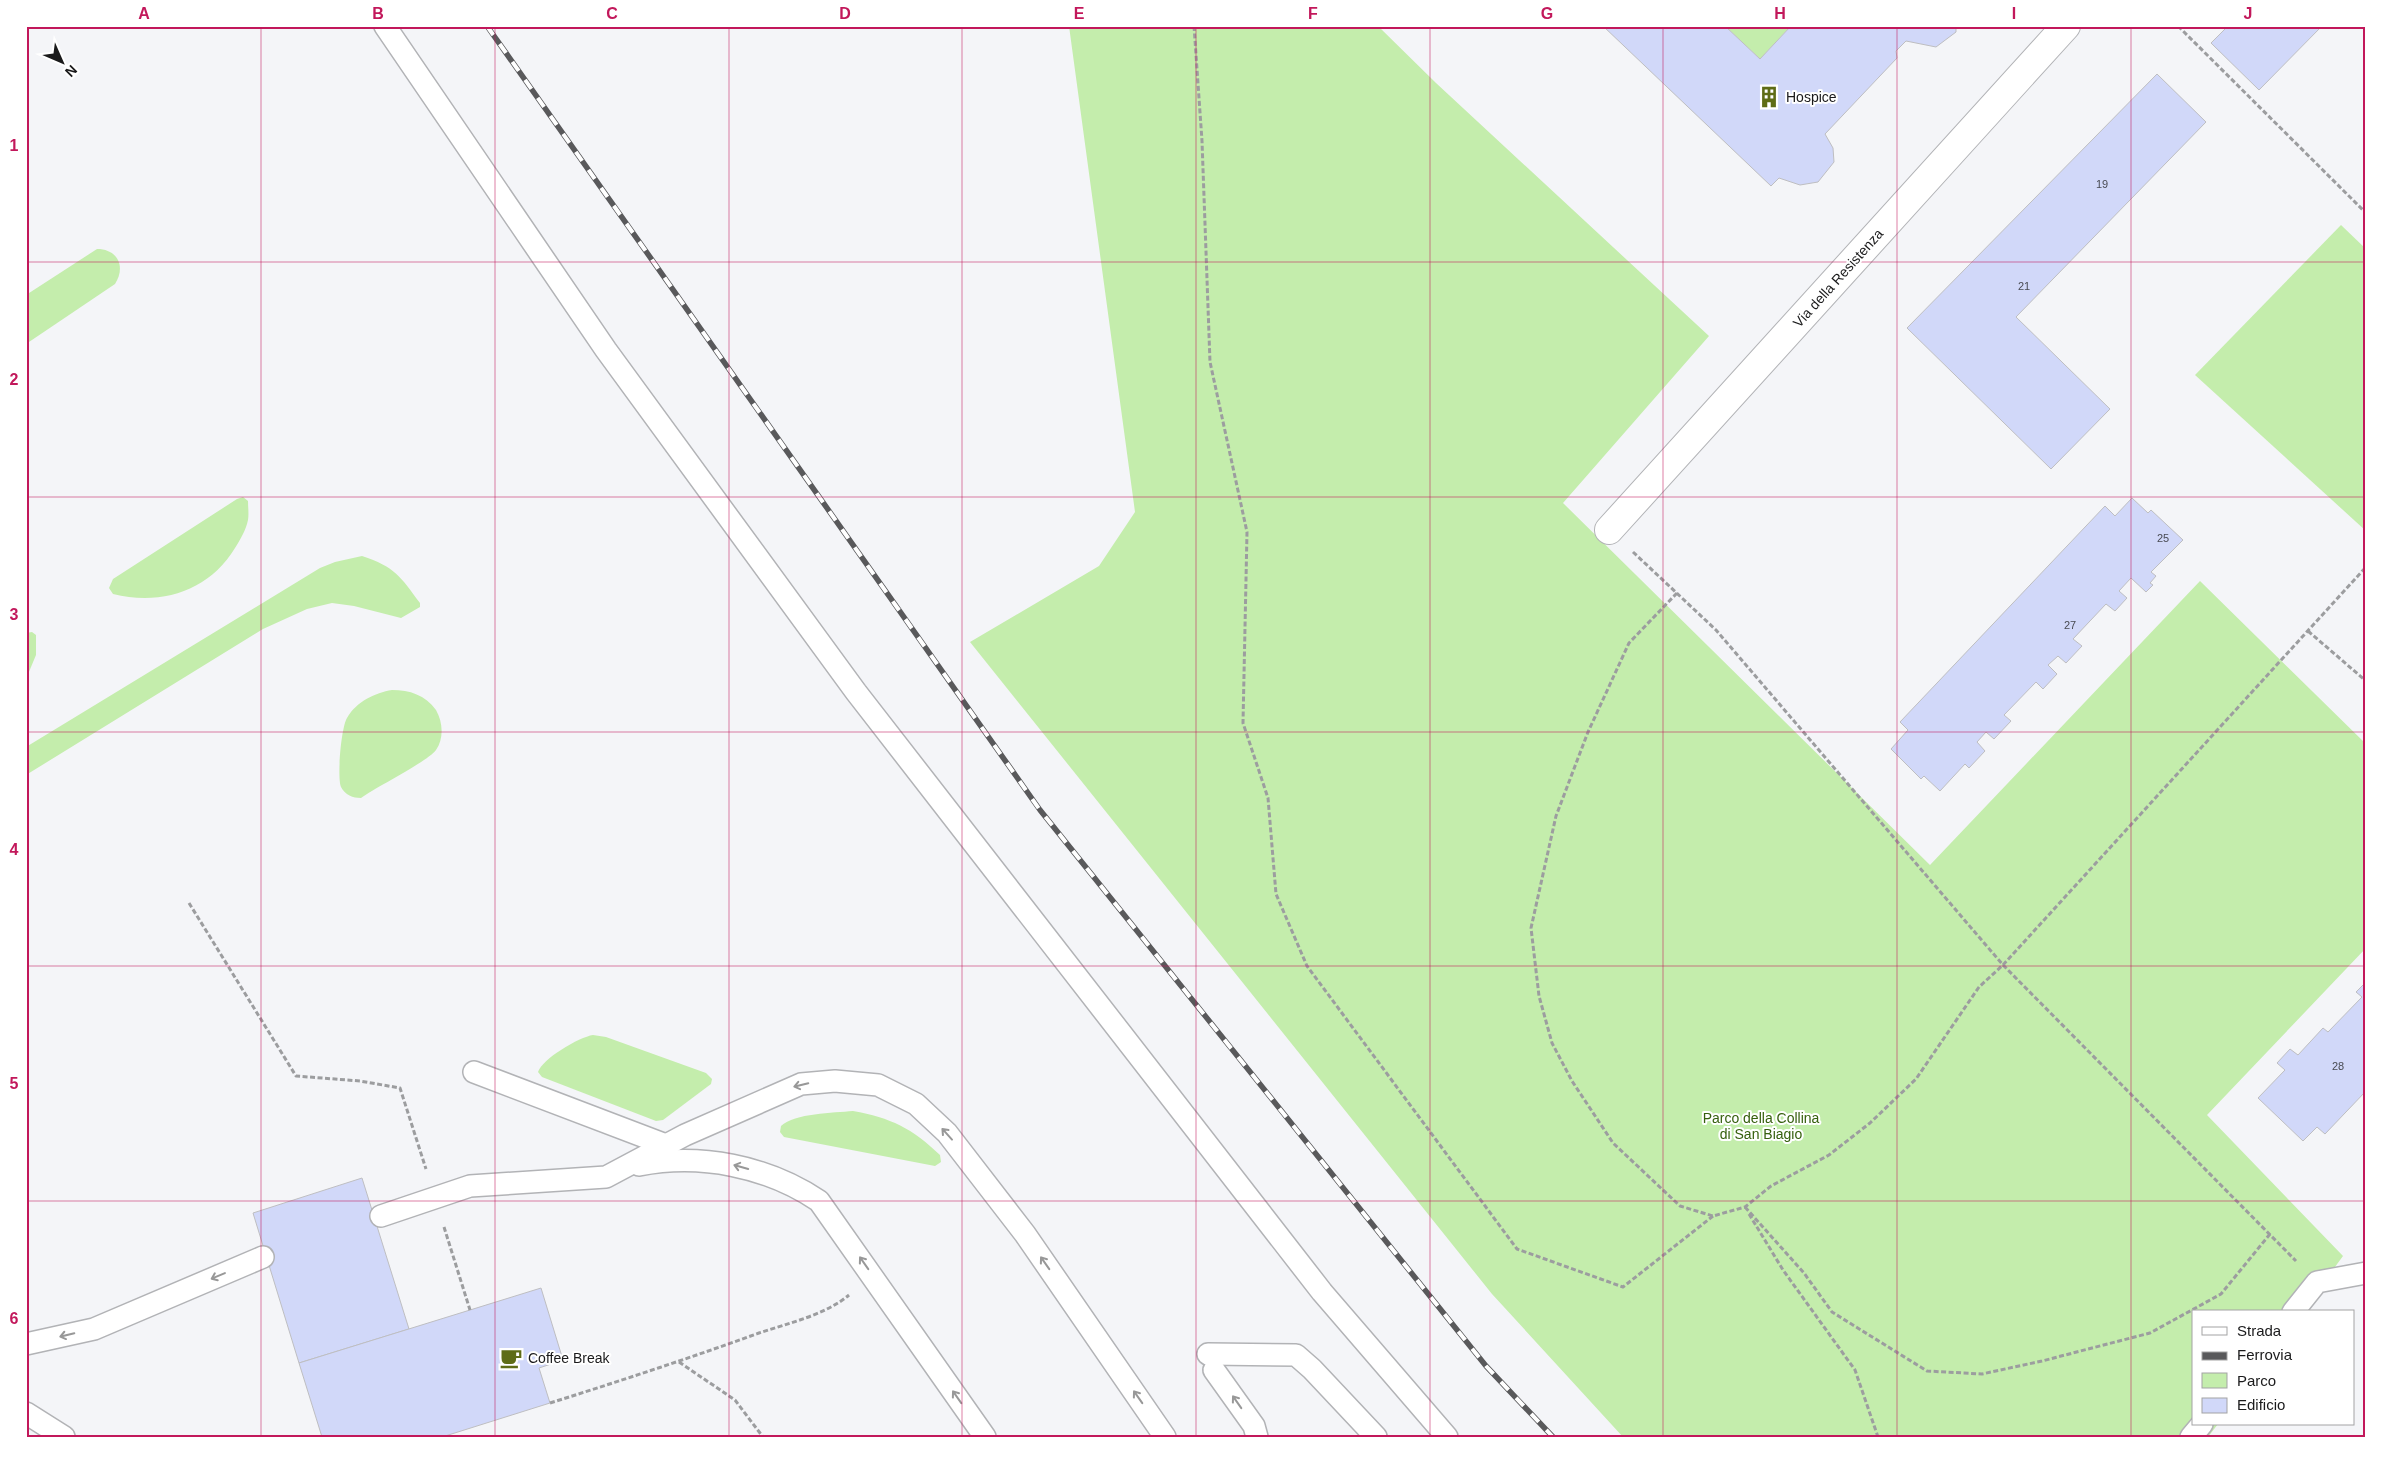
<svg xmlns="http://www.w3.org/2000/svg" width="2392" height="1463" font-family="Helvetica,sans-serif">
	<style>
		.green { fill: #c4edac }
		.building { fill: #d1d8f9; stroke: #bebec1 }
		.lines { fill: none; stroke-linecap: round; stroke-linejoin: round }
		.service-casing { stroke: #b2b3b6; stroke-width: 24 }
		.minor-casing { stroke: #b2b3b6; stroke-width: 30 }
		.path { stroke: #9c9d9f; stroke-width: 3; stroke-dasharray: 5 2.5; stroke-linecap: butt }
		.service { stroke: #fff; stroke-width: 21 }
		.minor { stroke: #fff; stroke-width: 28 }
		.rail-casing { stroke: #59595b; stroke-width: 5.5 }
		.rail { stroke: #fff; stroke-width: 4; stroke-dasharray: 11; stroke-linecap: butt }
		.oneway { stroke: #989898 }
		.grid { fill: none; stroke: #c2185b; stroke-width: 1; stroke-opacity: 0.55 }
		.labels { text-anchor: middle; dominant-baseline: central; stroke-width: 4; stroke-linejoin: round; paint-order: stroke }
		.number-label { font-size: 11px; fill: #484a52 }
		.poi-label { font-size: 14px; fill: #1a1a1b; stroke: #fff; text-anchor: start }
		.street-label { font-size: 14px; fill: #1a1a1b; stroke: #fff }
		.park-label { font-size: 14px; fill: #36600e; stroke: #fff }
		.neatline { fill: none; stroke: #c2185b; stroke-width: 2 }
		.grid-label { font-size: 16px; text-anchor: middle; font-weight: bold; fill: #c2185b }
	</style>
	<rect width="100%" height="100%" fill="#f4f5f8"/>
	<g class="green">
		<path d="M1069,26H1378L1436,83L1709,336L1563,503L1930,865L2200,581L2366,744V948L2207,1115L2343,1256L2302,1312H2193V1424H2218L2208,1437H1623L1492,1294L970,642L1099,566L1135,512Z"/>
		<path d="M1725,26H1791L1760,59Z"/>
		<path d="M2341,225L2366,249V531L2195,375Z"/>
		<path d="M97,249C118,249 126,267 115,284L26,344V295Z"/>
		<path d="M243,497L248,501C248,507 249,514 248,520C246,530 240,540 235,548C209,591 161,606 113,594L109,588L113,579L237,499Z"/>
		<path d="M362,556C395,567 400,576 420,603V607L401,618L354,606L332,603L307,609L263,629L26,775V747L320,568L335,562Z"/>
		<path d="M32,632L36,635V655L26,679V633Z"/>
		<path d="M392,690C410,690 425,695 436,710C443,722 444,739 436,750C427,762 376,787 361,798C353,798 345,795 341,787C337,777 341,728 347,718C357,701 375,693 392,690Z"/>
		<path d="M593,1035L606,1037L706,1073L712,1079L711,1084L663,1120L656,1121L542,1077L538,1072C542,1059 579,1037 593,1035Z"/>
		<path d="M853,1111C891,1118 912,1128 940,1155L941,1162L935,1166L784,1137L780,1132L781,1126C795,1113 833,1113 853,1111Z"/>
	</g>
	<g class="building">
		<path d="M1603,26H1725L1760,59L1791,26H1956V32L1936,47L1906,41L1896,51L1897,58L1825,134L1833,148L1834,162L1818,182L1800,185L1779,178L1771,186Z"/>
		<path d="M2228,26H2322L2259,90L2211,43Z"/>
		<path d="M2157,74L2206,122L2016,317L2110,409L2051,469L1907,328Z"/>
		<path d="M2132,498L2148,513L2151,510L2183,540L2151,572L2156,576L2150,583L2153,585L2146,592L2131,578L2119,591L2127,598L2115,611L2106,604L2073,639L2082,646L2066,663L2058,656L2048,665L2057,674L2043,689L2036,682L2004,715L2011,721L1994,739L1986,732L1977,742L1985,751L1969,768L1965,764L1940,791L1924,776L1921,779L1891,749L1908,730L1900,722L2105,506L2115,516Z"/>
		<path d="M2366,982V1091L2325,1134L2317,1127L2303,1141L2258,1098L2285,1070L2277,1063L2290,1049L2298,1055L2323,1028L2328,1032L2362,997L2356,992Z"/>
		<path d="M362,1178L409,1329L299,1363L253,1213Z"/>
		<path d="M541,1288L563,1360L539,1368L550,1403L442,1437H322L299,1363Z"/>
	</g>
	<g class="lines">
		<g class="service-casing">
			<g id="service">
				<path d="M385,26L606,350L856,692L1322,1292L1447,1437"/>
				<path d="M474,1072L666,1145"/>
				<path d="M639,1165C700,1153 767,1166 819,1201L985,1437"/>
				<path d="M381,1216L470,1186L606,1177L685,1135L801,1084L835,1081L878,1085L916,1104L947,1133L1025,1234L1165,1437"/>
				<path d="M2293,1312L2317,1282L2366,1273"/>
				<path d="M26,1344L94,1329L263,1257"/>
				<path d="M1208,1354L1296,1355L1312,1369L1376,1437"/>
				<path d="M1214,1370L1254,1426L1257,1437"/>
				<path d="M26,1413L64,1437"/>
				<path d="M2191,1437L2202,1424"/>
			</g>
		</g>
		<g class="minor-casing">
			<path id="minor" d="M1609,530L2066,26"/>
		</g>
		<g class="path">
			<path d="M1194,26L1202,141L1210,362L1247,532L1243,723L1268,798L1276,894L1307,966L1517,1249L1623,1287L1713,1216"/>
			<path d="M2178,26L2366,213"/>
			<path d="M1633,552L1716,630L2003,965L2296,1261"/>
			<path d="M1677,593L1629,643L1588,732L1556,816L1531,928L1539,996L1552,1043L1572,1081L1613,1143L1680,1206L1713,1216L1745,1207L1771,1186L1829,1155L1870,1123L1916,1079L1979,987L2003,965L2366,567"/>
			<path d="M2308,631L2366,681"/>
			<path d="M189,903L296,1076L360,1081L400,1088L426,1169"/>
			<path d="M1745,1207L1804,1273L1832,1312L1927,1371L1982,1374L2042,1361L2150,1333L2221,1294L2270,1234"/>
			<path d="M1749,1214L1783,1270L1855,1370L1878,1437"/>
			<path d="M444,1227L470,1310"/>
			<path d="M679,1362L735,1400L763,1437"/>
			<path d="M550,1403C620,1381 690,1358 759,1333C789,1323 825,1315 849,1295"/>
		</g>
		<use href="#service" class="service"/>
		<use href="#minor" class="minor"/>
		<g class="rail-casing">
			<path id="rail" d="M487,26L1040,810L1486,1366L1553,1437"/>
		</g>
		<use href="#rail" class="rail"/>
	</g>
	<defs><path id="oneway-shaft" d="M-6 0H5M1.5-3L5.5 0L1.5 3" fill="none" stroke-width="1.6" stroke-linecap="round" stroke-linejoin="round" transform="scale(1.25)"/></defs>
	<g class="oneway">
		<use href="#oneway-shaft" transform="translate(801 1085) rotate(166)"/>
		<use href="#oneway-shaft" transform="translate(947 1134) rotate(-132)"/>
		<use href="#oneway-shaft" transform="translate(741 1167) rotate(-164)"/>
		<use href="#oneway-shaft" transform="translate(864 1263) rotate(-125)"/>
		<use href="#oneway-shaft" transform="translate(1045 1263) rotate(-125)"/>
		<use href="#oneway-shaft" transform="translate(218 1276) rotate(157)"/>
		<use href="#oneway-shaft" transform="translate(67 1335) rotate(167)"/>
		<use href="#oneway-shaft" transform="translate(957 1397) rotate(-125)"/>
		<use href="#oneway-shaft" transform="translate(1138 1397) rotate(-125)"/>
		<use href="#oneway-shaft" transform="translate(1237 1402) rotate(-125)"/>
	</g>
	<path class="grid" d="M261,26V1437M495,26V1437M729,26V1437M962,26V1437M1196,26V1437M1430,26V1437M1663,26V1437M1897,26V1437M2131,26V1437M26,262H2366M26,497H2366M26,732H2366M26,966H2366M26,1201H2366"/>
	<defs>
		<g id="building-bare" transform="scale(1.725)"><path d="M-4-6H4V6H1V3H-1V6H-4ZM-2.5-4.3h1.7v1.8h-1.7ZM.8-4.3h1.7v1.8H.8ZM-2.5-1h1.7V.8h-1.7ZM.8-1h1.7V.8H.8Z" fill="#5e6c16" stroke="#fff" stroke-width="2.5" paint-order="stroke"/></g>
		<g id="cafe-bare" transform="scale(1.725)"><path d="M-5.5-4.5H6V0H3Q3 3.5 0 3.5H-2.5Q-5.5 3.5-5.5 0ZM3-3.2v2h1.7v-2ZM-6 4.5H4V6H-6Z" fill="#5e6c16" stroke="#fff" stroke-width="2.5" paint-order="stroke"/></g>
	</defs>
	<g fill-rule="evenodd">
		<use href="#building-bare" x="1769" y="97"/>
		<use href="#cafe-bare" x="511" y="1358"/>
	</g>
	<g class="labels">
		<g class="number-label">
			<text x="2102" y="184">19</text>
			<text x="2024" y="286">21</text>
			<text x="2163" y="538">25</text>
			<text x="2070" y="625">27</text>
			<text x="2338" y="1066">28</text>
		</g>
		<g class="poi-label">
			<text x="1786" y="97">Hospice</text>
			<text x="528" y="1358">Coffee Break</text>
		</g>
		<g class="street-label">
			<text transform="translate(1838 278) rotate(-48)">Via della Resistenza</text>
		</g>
		<g class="park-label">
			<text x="1761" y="1118">Parco della Collina<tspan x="1761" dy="16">di San Biagio</tspan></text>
		</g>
	</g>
	<rect width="2392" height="1463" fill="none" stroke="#ffffff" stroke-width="55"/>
	<rect x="2192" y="1310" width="162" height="115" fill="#ffffff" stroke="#a3a3a4"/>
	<rect x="2202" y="1327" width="25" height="8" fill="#ffffff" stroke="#a3a3a4"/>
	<text x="2237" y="1336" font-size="15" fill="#1a1a1b">Strada</text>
	<rect x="2202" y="1352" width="25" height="8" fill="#59595b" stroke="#a3a3a4"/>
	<text x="2237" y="1360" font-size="15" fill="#1a1a1b">Ferrovia</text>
	<rect x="2202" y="1373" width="25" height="15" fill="#c4edac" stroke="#a3a3a4"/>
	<text x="2237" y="1386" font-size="15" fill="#1a1a1b">Parco</text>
	<rect x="2202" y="1398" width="25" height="15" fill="#d1d8f9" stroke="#a3a3a4"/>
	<text x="2237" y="1410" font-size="15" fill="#1a1a1b">Edificio</text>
	<g transform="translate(62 62) rotate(135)" stroke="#ffffff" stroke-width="4" paint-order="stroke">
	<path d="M0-4L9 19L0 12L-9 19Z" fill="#1a1a1b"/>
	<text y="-8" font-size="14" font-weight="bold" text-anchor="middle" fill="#1a1a1b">N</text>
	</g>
	<rect x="28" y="28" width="2336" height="1408" class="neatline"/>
	<g class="grid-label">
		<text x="144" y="19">A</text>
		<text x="378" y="19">B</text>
		<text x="612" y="19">C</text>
		<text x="845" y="19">D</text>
		<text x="1079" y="19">E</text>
		<text x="1313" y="19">F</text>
		<text x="1547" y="19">G</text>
		<text x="1780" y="19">H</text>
		<text x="2014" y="19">I</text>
		<text x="2248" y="19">J</text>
		<text x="14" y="151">1</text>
		<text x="14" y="385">2</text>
		<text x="14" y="620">3</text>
		<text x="14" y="855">4</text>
		<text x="14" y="1089">5</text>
		<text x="14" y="1324">6</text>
	</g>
</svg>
